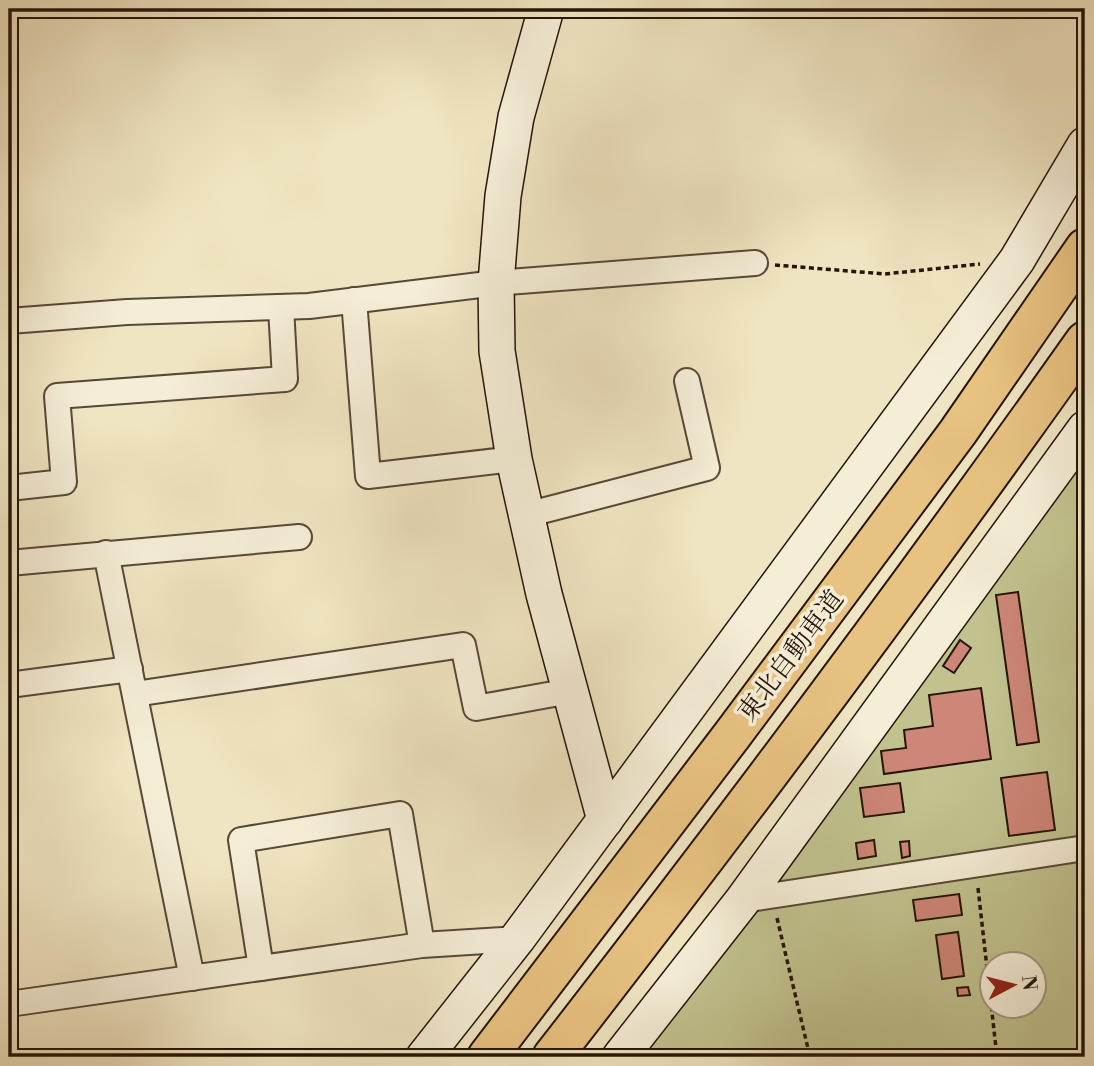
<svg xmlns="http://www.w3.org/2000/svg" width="1094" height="1066" font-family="'Libre Bodoni','Noto Serif JP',serif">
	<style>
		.green { fill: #c1c28e; stroke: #736b4b; stroke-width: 2; fill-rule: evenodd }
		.building { fill: #cd8677; stroke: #251408; stroke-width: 2 }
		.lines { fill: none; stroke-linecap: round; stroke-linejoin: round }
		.street-casing { stroke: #584836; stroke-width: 28 }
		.secondary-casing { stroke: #251408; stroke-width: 38 }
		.highway-casing { stroke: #251408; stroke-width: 42 }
		.path { stroke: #251408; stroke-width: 3.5; stroke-dasharray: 5 3.5; stroke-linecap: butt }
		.street { stroke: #f5eed7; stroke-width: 24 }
		.secondary { stroke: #f5eed7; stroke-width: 35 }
		.highway { stroke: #e8c281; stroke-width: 38 }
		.labels { text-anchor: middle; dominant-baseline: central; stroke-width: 7; stroke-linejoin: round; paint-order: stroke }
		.street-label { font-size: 26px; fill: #251408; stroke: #f5eed7 }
	</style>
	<rect width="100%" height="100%" fill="#f0e5c2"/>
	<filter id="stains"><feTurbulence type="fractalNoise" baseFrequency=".00286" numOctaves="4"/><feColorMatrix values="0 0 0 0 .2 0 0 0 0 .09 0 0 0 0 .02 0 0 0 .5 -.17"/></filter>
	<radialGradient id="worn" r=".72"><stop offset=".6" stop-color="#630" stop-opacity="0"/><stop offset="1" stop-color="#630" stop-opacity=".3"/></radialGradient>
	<path class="green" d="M1085,437V1057H599ZM992,964H1034V1006H992Z"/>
	<g class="building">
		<path d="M1018,592L1039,742L1017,745L996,595Z"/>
		<path d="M960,640L971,648L954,673L943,666Z"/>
		<path d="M981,688L991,759L884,774L881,751L906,748L904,730L933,726L929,695Z"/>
		<path d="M1047,772L1055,830L1009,836L1001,778Z"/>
		<path d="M900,783L904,812L864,817L860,788Z"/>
		<path d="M874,840L876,856L858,859L856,843Z"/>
		<path d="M909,841L910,856L902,858L900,842Z"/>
		<path d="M959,894L962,915L916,921L913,900Z"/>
		<path d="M958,932L964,976L942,979L936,935Z"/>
		<path d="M968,987L970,995L958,996L957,988Z"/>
	</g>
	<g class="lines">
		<g class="street-casing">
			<g id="street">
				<path d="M354,300L368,476L514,459"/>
				<path d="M9,321L127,312L309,306L496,283L755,263"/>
				<path d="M9,488L64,482L57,396L285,379L281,307"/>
				<path d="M526,515L707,468L687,381"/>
				<path d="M106,553L192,978"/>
				<path d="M9,563L299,537"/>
				<path d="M9,685L130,669"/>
				<path d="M135,694L463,645L476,708L570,691"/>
				<path d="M743,900L1085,848"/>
				<path d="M261,968L241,840L400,814L422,945"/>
				<path d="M9,1004L422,945L517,939"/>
			</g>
		</g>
		<g class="secondary-casing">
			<g id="secondary">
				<path d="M546,9L516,117L503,196L496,283L497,351L514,459L544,594L605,820"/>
				<path d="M424,1057L517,939L1017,260L1085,145"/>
				<path d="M620,1057L743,900L1085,429"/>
			</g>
		</g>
		<g class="highway-casing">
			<g id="highway">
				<path d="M487,1057L733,734L958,432L1085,248"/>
				<path d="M552,1057C735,822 913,584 1085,341"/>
			</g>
		</g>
		<g class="path">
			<path d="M775,265L885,274L980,264"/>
			<path d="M978,888L997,1057"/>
			<path d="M777,918L810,1057"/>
		</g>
		<use href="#street" class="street"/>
		<use href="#secondary" class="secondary"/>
		<use href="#highway" class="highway"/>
	</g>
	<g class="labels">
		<g class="street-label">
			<text transform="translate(791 656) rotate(-53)">東北自動車道</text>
		</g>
	</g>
	<rect width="1094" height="1066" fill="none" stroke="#f0e5c2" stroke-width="35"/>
	<rect x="10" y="10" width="1073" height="1045" fill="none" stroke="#251408" stroke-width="3.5"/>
	<rect x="18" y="18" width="1059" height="1031" fill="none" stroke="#251408" stroke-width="2"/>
	<g transform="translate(1013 985) rotate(83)"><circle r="33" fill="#f5eed7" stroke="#a29784" stroke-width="2"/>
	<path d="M0-5L12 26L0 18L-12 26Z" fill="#8f2418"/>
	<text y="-10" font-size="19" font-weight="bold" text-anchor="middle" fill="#251408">N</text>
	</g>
	<rect width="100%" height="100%" filter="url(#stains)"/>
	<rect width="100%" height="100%" fill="url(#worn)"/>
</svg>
